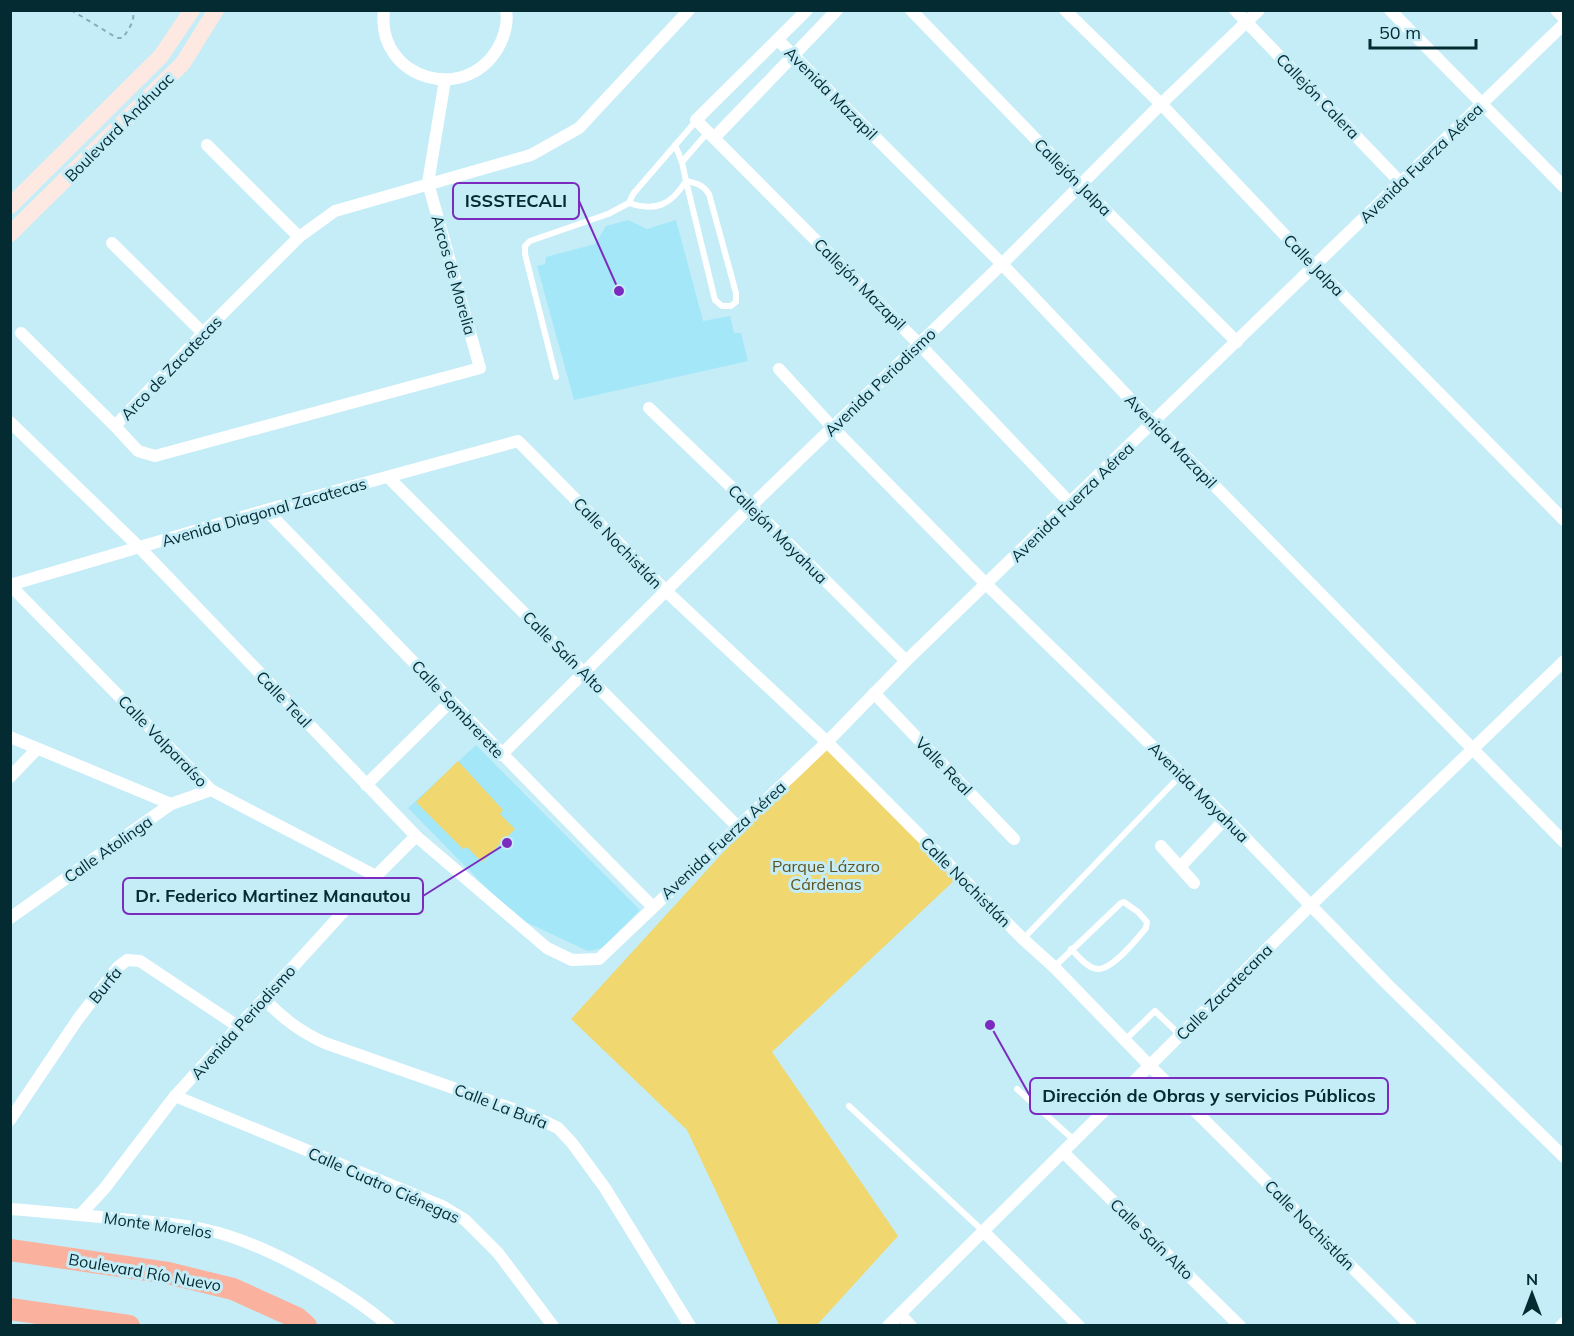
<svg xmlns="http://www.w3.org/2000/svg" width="1574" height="1336" font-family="Mulish,sans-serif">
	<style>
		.built { fill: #a4e7f9 }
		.green { fill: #f0d76f }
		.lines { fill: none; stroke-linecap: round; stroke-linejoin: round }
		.path { stroke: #87aeb8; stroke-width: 2; stroke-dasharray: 4.5 4.5; stroke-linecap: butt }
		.lane { stroke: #fff; stroke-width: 6 }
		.street { stroke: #fff; stroke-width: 12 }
		.secondary { stroke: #fee8e2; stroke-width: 16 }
		.highway { stroke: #fab19d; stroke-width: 22 }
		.labels { text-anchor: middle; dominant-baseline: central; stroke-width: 6; stroke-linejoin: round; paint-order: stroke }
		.street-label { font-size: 16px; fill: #042a32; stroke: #c5edf7 }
		.park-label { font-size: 16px; fill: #5f531f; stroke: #c5edf7 }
		.leader { fill: none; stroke: #7b2cbf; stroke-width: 2 }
		.callout-dot { fill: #7b2cbf; stroke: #c5edf7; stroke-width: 2 }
		.callout { fill: #c5edf7; stroke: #7b2cbf; stroke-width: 2 }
		.callout-label { font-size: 18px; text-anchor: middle; font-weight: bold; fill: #042a32 }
	</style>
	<rect width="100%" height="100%" fill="#c5edf7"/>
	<g class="built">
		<path d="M628,220L647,229L676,220L703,321L730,316L734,333H741L748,361L574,400L537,266L545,264L546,257L595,244L606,226Z"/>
		<path d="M476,745L640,910L602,948L588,951L515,917L408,808Z"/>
	</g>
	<g class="green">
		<path d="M823,743L958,877L772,1052L898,1236L817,1325H779L687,1130L571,1019Z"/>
		<path d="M458,761L503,810L500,814L515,829L482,862L467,847L463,849L416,802Z"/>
	</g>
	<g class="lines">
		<path class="path" d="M71,10L117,38H123C129,28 135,22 133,10"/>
		<g class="lane">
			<path d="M682,162L708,132"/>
			<path d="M686,181C697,183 703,185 709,194L736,293V302L731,306H722L715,300Z"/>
			<path d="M629,203C656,212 671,205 686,181L682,162L675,145"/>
			<path d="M556,377L525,254V246L530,241L608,214L629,203L633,194L696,121"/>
			<path d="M1023,939L1181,775"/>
			<path d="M1054,967L1121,903L1124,902L1138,912L1147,922L1146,928C1137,939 1113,969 1098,969C1088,969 1078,956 1071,949"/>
			<path d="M1125,1040L1155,1011L1180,1035"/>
			<path d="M1017,1089L1074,1140"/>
			<path d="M849,1106L984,1232"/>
		</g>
		<g class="street">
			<path d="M384,10C375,81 471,107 501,42C505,33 508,21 506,10"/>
			<path d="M807,10L696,120L919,344L1070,503"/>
			<path d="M911,10L1080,185L1237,342"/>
			<path d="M1065,10L1161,104L1314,266L1564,520"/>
			<path d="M1235,10L1400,182"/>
			<path d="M1390,10L1564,187"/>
			<path d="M1556,10L1564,18"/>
			<path d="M778,40L1002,264L1153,423L1564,842"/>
			<path d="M714,138L837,10"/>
			<path d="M207,145L299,237"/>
			<path d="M112,243L203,333"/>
			<path d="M21,333L115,426L138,451L155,456L480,368L428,183L445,80"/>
			<path d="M779,369L833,428L986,584L1226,818L1387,984L1564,1157"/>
			<path d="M649,408L751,506L906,661"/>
			<path d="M10,422L139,547L416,836L547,948L572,960L599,959L827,742L906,661L1564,24"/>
			<path d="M115,426L203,333L299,237L335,211L531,155L579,128L689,10"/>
			<path d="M389,478L738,827"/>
			<path d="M266,510C395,642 522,776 653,907"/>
			<path d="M10,585L266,510L518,441L666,591L827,742L1023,939L1054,967L1150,1066L1411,1326"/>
			<path d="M10,585L211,790L376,876"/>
			<path d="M874,693L1014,839"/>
			<path d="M10,737L171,804"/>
			<path d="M501,755L751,506L1002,264L1161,104L1259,10"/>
			<path d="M10,777L37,749"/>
			<path d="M366,785L451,701"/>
			<path d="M1161,846L1194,883"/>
			<path d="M1180,867L1226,818"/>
			<path d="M10,918L171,804L211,790"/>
			<path d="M264,999C284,1019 299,1031 325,1043L533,1116L558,1128L572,1143L605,1188L690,1326"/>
			<path d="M175,1096L442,1206L465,1220L498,1253L553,1326"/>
			<path d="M10,1120L78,1019L118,967L127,960L140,961L239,1027"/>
			<path d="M1063,1152L1240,1326"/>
			<path d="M10,1209C50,1212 90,1216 130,1220C155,1222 182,1224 207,1230C262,1242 346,1289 389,1326"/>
			<path d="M80,1215L104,1189L175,1096L376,876L416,836"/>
			<path d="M984,1232L1079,1326"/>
			<path d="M900,1314L911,1326"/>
			<path d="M888,1326L1310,906L1564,661"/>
			<path d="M1561,1326L1564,1323"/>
		</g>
		<g class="secondary">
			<path d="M10,206L161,56L192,10"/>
			<path d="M10,234L183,63L216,10"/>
		</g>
		<g class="highway">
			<path d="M10,1250L168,1273L233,1289L297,1318L306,1326"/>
			<path d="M10,1309L129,1326"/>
		</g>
	</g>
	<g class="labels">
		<g class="street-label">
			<text transform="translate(831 93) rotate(45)">Avenida Mazapil</text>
			<text transform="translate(1318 96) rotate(46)">Callejón Calera</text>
			<text transform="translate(119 127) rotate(-45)">Boulevard Anáhuac</text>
			<text transform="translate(1421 163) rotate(-44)">Avenida Fuerza Aérea</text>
			<text transform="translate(1073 177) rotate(45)">Callejón Jalpa</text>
			<text transform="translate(1314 265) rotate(46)">Calle Jalpa</text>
			<text transform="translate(454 275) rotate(74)">Arcos de Morelia</text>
			<text transform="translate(860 284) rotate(45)">Callejón Mazapil</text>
			<text transform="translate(171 368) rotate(-46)">Arco de Zacatecas</text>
			<text transform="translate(880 382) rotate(-44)">Avenida Periodismo</text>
			<text transform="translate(1171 441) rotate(46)">Avenida Mazapil</text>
			<text transform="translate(1072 502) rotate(-44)">Avenida Fuerza Aérea</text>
			<text transform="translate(264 512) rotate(-16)">Avenida Diagonal Zacatecas</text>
			<text transform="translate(778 534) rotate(45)">Callejón Moyahua</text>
			<text transform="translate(618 543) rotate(46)">Calle Nochistlán</text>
			<text transform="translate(564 652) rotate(45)">Calle Saín Alto</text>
			<text transform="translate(284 699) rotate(46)">Calle Teul</text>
			<text transform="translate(458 709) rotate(47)">Calle Sombrerete</text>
			<text transform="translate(163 741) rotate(46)">Calle Valparaíso</text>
			<text transform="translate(944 766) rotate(46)">Valle Real</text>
			<text transform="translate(1199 792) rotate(45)">Avenida Moyahua</text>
			<text transform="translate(723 840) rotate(-43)">Avenida Fuerza Aérea</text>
			<text transform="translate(108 849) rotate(-35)">Calle Atolinga</text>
			<text transform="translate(966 882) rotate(45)">Calle Nochistlán</text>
			<text transform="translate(105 985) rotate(-51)">Burfa</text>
			<text transform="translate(1224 992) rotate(-45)">Calle Zacatecana</text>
			<text transform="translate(243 1022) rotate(-48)">Avenida Periodismo</text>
			<text transform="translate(501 1106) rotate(21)">Calle La Bufa</text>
			<text transform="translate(384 1185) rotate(24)">Calle Cuatro Ciénegas</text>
			<text transform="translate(158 1225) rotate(8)">Monte Morelos</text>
			<text transform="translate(1310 1225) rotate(45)">Calle Nochistlán</text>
			<text transform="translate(1152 1239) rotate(44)">Calle Saín Alto</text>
			<text transform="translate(145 1272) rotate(10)">Boulevard Río Nuevo</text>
		</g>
		<g class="park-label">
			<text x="826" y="866">Parque Lázaro<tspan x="826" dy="18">Cárdenas</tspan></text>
		</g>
	</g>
	<path class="leader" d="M619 291L579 201M507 843L423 896M990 1025L1030 1096"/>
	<g class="callout-dot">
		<circle cx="619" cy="291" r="6"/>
		<circle cx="507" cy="843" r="6"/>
		<circle cx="990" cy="1025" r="6"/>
	</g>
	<g class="callout">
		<rect x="453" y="183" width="126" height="36" rx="6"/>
		<rect x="123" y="878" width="300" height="36" rx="6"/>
		<rect x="1030" y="1078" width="358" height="36" rx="6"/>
	</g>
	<g class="callout-label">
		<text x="516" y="207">ISSSTECALI</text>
		<text x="273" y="902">Dr. Federico Martinez Manautou</text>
		<text x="1209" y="1102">Dirección de Obras y servicios Públicos</text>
	</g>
	<rect width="1574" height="1336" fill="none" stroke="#042a32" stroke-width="24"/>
	<g transform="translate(1532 1294)" stroke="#c5edf7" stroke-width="4.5" paint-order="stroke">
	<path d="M0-4.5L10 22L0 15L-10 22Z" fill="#042a32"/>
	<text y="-9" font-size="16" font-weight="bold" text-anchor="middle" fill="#042a32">N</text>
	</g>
	<path d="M1370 39v9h106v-9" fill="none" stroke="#042a32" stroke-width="3"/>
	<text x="1379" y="39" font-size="18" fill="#042a32" stroke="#c5edf7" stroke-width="4.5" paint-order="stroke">50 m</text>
</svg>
